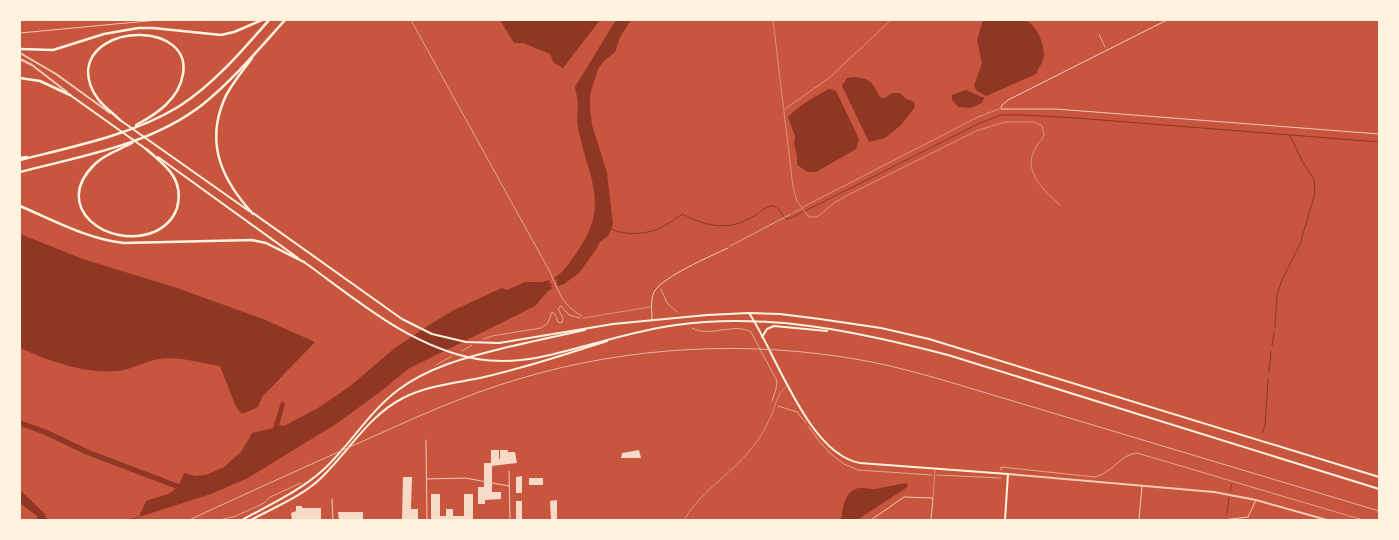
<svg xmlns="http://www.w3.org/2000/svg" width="1399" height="540" font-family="Karla,sans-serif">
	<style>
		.water { fill: #8f3625 }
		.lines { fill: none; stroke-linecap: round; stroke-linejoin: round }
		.stream { stroke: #8f3625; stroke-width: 1 }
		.river { stroke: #8f3625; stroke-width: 5.5 }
		.building { fill: #f7dbc8 }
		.path { stroke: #fff3e0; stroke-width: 0.5 }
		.service { stroke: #f1ccb7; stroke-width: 0.5 }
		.minor { stroke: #f1ccb7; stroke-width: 1 }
		.tertiary { stroke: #f1ccb7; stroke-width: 2 }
		.secondary { stroke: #fff3e0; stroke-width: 2 }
		.trunk { stroke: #fff3e0; stroke-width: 2 }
		.motorway { stroke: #fff3e0; stroke-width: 2.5 }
		.rail { stroke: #e9b49f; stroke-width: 1 }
	</style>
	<rect width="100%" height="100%" fill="#c8553d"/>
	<g class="water">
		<path d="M500,20H600L563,68L554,63L550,54L523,43H514Z"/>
		<path d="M616,20H631L620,37L615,52L604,61L598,69L590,95V108L592,125L607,173L613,225L608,236L600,242L597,248L579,273L564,284L558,286L557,284L559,283H557L556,281L558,279L555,280L554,278C564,272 570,262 577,252C611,204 588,178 578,128C576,118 579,108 577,98C577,93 575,91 575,87Z"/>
		<path d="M983,20H1025C1036,25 1044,42 1044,55C1044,61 1038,69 1036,74L986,96L977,91L974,86L982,63L977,40Z"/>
		<path d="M853,77C871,79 871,80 880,97L885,98L892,93H900L905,98L914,102L915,107L901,125L885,138L869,142L842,86L847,78Z"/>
		<path d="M829,89L836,91L859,139L856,149L816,172H808L797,165V155L794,144L795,136L788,117C801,104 814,97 829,89Z"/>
		<path d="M966,90L984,98L982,103L971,108L958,107L952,100V95Z"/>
		<path d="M20,234L83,259L177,288L263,319L315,342L262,397L258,407L242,414L236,407L220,366C201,363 178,356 159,359C145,361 131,370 117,371C85,374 49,361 20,348Z"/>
		<path d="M549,280L550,282L547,284L551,283L552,285L549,287H552L553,288L548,291L535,306L408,369L380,392L336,424L248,478L211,494L139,517L146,501C168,493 176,496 184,473L195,476L206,475L224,467L241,452L252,433L273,428L281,402H284L285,404L279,425L284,426L318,408L349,387L395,348L429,325L454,310L502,288L507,290L525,282H542Z"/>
		<path d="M906,483L908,486L906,488L857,520H841C843,508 844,491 859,488C865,487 870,490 875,489C885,487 896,485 906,483Z"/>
		<path d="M20,490L45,514L47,520H37V516L20,503Z"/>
	</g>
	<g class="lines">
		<g class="stream">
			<path d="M611,229C628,237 654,234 669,223C674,220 677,217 683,214C708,228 731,231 756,215C761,212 766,205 773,206C780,208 781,214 786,219L791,218L978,124L1001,115H1024L1076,118L1379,142"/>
			<path d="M1275,327L1277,295L1282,280L1300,244L1315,193L1314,179L1302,161L1290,135"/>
			<path d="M1272,346L1274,332"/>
			<path d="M1269,373L1271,351"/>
			<path d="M1262,433L1265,426L1268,378"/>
			<path d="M1230,491L1232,484"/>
			<path d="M1227,514L1229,497"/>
			<path d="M129,520L139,517"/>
		</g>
		<path class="river" d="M20,423L45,432L87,452L179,487H185"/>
	</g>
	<g class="building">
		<path d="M491,450H499V459H500V450H508V453L509,452H515L517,463L492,466V492H501V499L485,500V504H478V487H484V463H491Z"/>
		<path d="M639,450L641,458H621L622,453Z"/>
		<path d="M522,476V493H516V477Z"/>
		<path d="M403,477H412L411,509H418V520H402Z"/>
		<rect x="529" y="478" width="14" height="7"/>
		<path d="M431,494H440V516H446V509H453V516H464V494H473V520H431Z"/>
		<path d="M557,500V520H551L550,501Z"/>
		<rect x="516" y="501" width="6" height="19"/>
		<path d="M296,506H302V508H321V520H292L291,513L296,511Z"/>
		<path d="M338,512H363V520H339Z"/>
	</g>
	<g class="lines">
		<g class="path">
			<path d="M411,20L550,272C559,292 562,305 582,316"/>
			<path d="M1099,34L1105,47"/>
			<path d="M730,246L791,214"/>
			<path d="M661,289L667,303L677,312"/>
			<path d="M692,328C710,338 734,322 751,332L777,381L776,389L772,401"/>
			<path d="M484,339L492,336L541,328L548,323L552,312L555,314L558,322L562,323L563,318L558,309L561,306L569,315L580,318"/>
			<path d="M462,351L472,345"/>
			<path d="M436,365L452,356"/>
			<path d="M778,406L797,412L806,423"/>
			<path d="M808,426L820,442L830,453L844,464L858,470L932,475"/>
			<path d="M1001,470V467L1095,477C1112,473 1121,454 1137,453L1363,520"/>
			<path d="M937,475L1001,478"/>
			<path d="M219,520L236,516L264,503L270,497L301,483"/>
		</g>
		<g class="service">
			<path d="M773,20L793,187L797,201L809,217H817L834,203L848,195L976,131L1005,122H1034L1042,126L1044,135C1042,141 1036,145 1034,151C1023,173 1046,192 1060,205"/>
			<path d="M785,109L829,78L891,20"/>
			<path d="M803,207L978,117L999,109"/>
			<path d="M793,213L801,209"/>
			<path d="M583,318L650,307"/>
			<path d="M933,497L935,470"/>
			<path d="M684,520C702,489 734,473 755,444C762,435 767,425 772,414C776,404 777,394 786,387"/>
		</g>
		<g class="minor">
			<path d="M20,33L158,20"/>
			<path d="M1001,108L1002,105L1008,100L1167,20"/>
			<path d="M1001,109H1056L1379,134"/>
			<path d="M652,320C652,311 650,301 654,292C662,277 711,256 728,248"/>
			<path d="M426,440L427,520"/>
			<path d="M509,471L510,520"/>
			<path d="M427,479L465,478L509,486"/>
			<path d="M332,499L333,520"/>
			<path d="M1248,517L1256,500"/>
			<path d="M730,520H745"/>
			<path d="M871,520L904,497L933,498L931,520"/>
			<path d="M1139,520L1142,486"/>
			<path d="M1223,520L1248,517"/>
		</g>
		<g class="tertiary">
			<path d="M20,53L56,74L110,113"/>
			<path d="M20,59L32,65L67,92"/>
			<path d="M1008,474L1214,492L1256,500L1327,520"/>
		</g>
		<g class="secondary">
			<path d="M749,313C776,353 808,454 860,463L1008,474L1005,520"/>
			<path d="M242,520C269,505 300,491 323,470C350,445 369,412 398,390C429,367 464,358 500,349C528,342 557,336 585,330"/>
			<path d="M251,520C275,507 303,496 322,477C350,450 368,416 403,398C427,386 454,383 480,378C515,370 548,360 582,349C590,346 599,344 607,341"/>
		</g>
		<g class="trunk">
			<path d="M70,95L146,149"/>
			<path d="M120,120L249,211"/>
			<path d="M158,157L298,258"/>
			<path d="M253,213L402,319L432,334L466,342L499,343L613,324L707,315L749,313L780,314L820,319L881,328L929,339L1379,477"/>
			<path d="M304,262C357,300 410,347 477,359C514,365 545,357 581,347C612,339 644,329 676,325C767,312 860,332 948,355L1379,489"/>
			<path d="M762,337L767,329L774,326L827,331"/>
		</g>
		<g class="motorway">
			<path d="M20,49L53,50L104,34L138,28H153L221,35L234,32L262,20"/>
			<path d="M252,58C243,71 230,85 224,100C205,145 223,181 253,214"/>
			<path d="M20,78L40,81L70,95"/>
			<path d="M120,120C113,113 104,107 98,99C92,91 88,81 88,71C92,22 192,23 183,74C179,99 157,114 136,125"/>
			<path d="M132,143C119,150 105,154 95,164C50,207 108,250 154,232C165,227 173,220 177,208C185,179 165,165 146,149"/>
			<path d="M20,158L27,157"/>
			<path d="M20,160C72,147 132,135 178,107C212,86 243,50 269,20"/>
			<path d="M20,172C82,156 150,145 202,105C233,80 259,49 285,20"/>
			<path d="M20,206C53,220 87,239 124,243L252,240L266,243L304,262"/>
		</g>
		<path class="rail" d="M189,520C243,495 298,470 352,446C408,421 463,395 522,378C630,346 749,340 861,360C895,366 929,376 963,386L1379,511"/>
	</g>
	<rect width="1399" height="540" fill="none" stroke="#fff3e0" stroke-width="42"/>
</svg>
